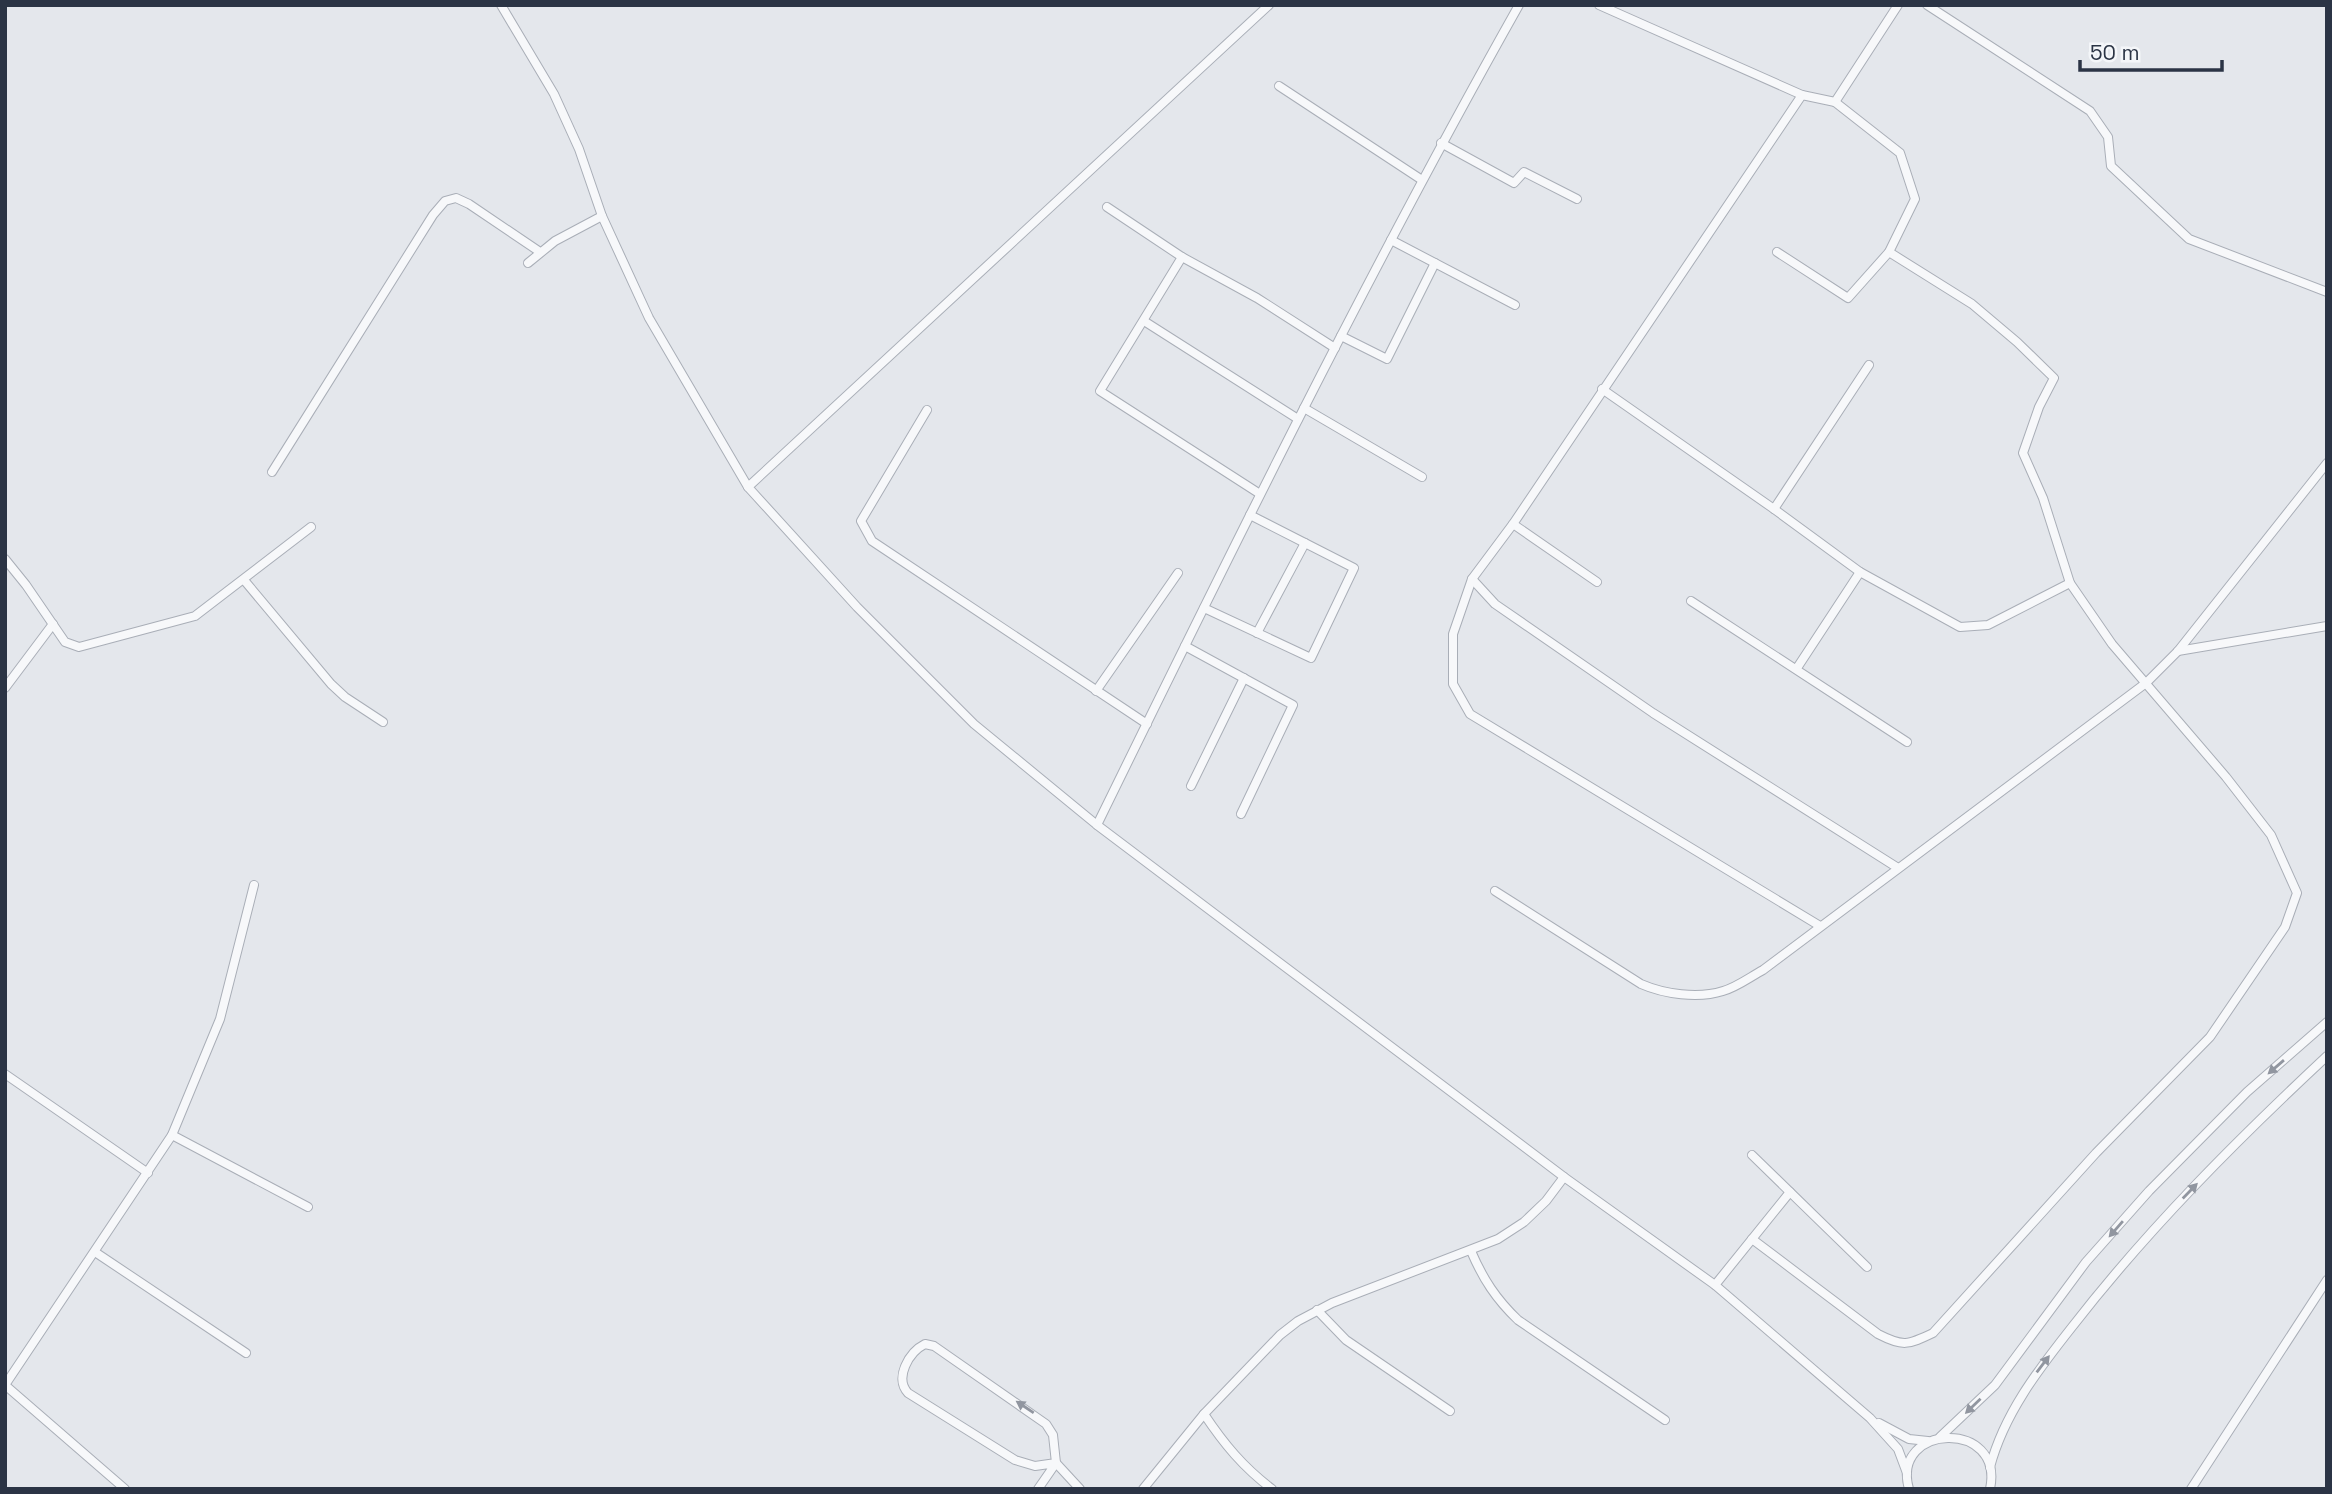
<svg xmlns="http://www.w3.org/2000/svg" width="2332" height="1494" font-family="'Space Grotesk',sans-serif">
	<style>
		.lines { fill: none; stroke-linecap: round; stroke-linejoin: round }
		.lane-casing { stroke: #a9aeb7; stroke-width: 10 }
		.lane { stroke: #f7f8fa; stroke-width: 8 }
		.oneway { fill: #9196a0 }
	</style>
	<rect width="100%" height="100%" fill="#e4e7ec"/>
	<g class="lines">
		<g class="lane-casing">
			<g id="lane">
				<path d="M501,5L554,94L579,149L602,216L649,318L748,487"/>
				<path d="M1269,5L748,487L857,607L974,724L1097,825L1564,1177L1715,1285L1870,1418L1898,1449L1907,1473"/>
				<path d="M1599,5L1802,95"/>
				<path d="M1927,5L2090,111L2108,137L2111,166L2189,239L2327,292"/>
				<path d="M1279,86L1422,180"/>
				<path d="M1441,143L1514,183L1524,172L1577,199"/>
				<path d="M1107,207L1182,257L1257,298L1335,348"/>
				<path d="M1391,240L1515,305"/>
				<path d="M1777,252L1848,298L1889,252L1915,199L1900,153L1835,102"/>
				<path d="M1182,257L1100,391L1260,494"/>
				<path d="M528,263L555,241L602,216"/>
				<path d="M1144,321L1298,419"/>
				<path d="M1341,336L1387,359L1435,263"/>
				<path d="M1602,389L1774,509L1860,572L1960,627L1988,625L2070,583"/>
				<path d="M1304,408L1422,477"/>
				<path d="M927,410L861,521L872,541L1147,724"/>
				<path d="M272,472L433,215L445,201L456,198L469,204L540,252"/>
				<path d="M1774,509L1869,365"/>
				<path d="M1513,524L1597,582"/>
				<path d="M5,559L26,585L65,642L79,647L195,616L311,527"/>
				<path d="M1472,579L1495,604L1653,713L1898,868"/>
				<path d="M244,580L331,684L345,697L383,722"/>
				<path d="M1691,601L1907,742"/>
				<path d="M1204,608L1311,658L1354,568L1250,515"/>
				<path d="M1257,633L1305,543"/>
				<path d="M1185,646L1293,705L1241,814"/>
				<path d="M2178,651L2327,626"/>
				<path d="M1797,668L1860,572"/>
				<path d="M5,688L53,624"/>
				<path d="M1096,691L1178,573"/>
				<path d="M1191,786L1244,678"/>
				<path d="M1097,825C1232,549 1368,273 1519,5"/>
				<path d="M1495,891L1641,984C1664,994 1698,999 1723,991C1737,987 1750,977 1763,970L2146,683L2178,651L2327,463"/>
				<path d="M1820,926L1470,714L1453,684V634L1472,579L1513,524L1802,95L1835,102L1898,5"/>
				<path d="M5,1074L148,1173"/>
				<path d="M172,1135L308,1207"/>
				<path d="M1752,1155L1867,1267"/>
				<path d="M1752,1239L1878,1334C1903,1347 1908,1345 1933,1333L2096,1153L2210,1037L2285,927L2297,893L2271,835L2226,777L2112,644L2070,583L2043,498L2023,453L2039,407L2054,378L2017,342L1972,304L1889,252"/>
				<path d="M1471,1251C1483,1279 1496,1299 1518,1320L1665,1420"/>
				<path d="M95,1252L246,1353"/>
				<path d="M1715,1285L1790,1192"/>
				<path d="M1317,1310L1346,1340L1450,1411"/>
				<path d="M5,1385L172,1135L220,1019L254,885"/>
				<path d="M5,1385L125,1489"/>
				<path d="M1204,1414C1224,1444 1243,1467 1272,1489"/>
				<path d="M1879,1423L1909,1439L1928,1441"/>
				<path d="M1940,1437L1995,1385L2086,1262L2149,1191L2247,1092L2327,1022"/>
				<path d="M1056,1463L1080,1489"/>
				<path d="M1990,1467C2004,1414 2038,1370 2072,1327C2148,1229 2236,1141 2327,1056"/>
				<path d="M1038,1489L1056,1463L1053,1435L1046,1424L934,1346L925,1344C909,1352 894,1378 908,1393L1015,1460L1035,1466L1056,1463"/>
				<path d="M1143,1489L1204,1414L1280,1335L1298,1321L1332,1303L1498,1239L1524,1222L1546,1201L1564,1177"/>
				<path d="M1909,1489C1890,1423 2005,1419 1990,1489"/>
				<path d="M2191,1489L2327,1280"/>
			</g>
		</g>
		<use href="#lane" class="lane"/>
	</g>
	<defs><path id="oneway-solid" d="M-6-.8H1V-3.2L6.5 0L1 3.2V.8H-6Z" transform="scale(1.75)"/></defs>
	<g class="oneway">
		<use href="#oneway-solid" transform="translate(2276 1067) rotate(139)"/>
		<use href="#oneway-solid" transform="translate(2190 1191) rotate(-46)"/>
		<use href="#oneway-solid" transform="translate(2116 1229) rotate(131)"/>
		<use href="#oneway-solid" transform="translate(2043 1364) rotate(-53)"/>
		<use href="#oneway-solid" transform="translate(1973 1406) rotate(136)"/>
		<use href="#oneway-solid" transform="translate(1025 1407) rotate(-146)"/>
	</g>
	<rect width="2332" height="1494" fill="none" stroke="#2b3445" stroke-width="14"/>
	<path d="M2080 60v10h142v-10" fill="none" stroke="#2b3445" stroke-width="3.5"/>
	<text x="2090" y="60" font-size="21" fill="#2b3445" stroke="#f4f6f9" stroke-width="5" paint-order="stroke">50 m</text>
</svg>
